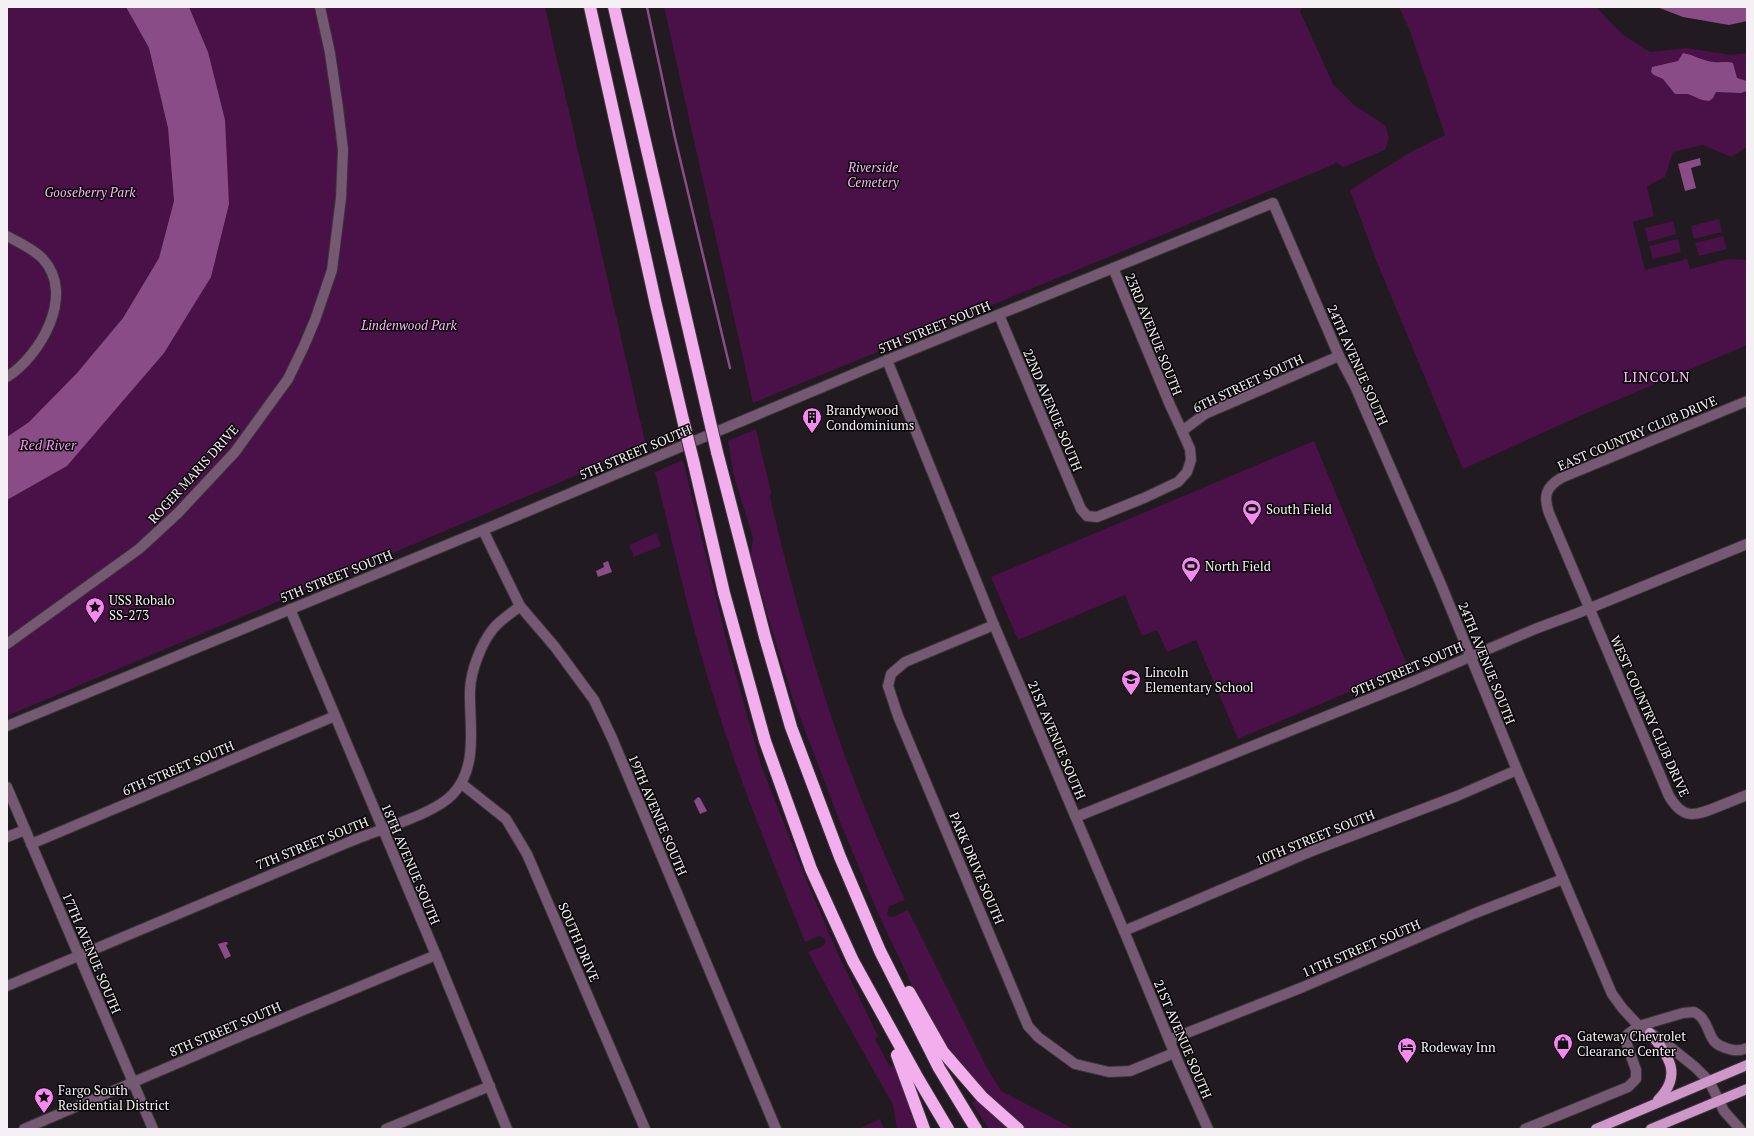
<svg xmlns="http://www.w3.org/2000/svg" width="1754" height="1136" font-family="'PT Serif',serif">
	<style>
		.green { fill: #4a1048 }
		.water { fill: #8a4c86 }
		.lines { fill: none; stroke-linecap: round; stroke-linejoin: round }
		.stream { stroke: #8a4c86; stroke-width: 2.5 }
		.minor-casing { stroke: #3a3439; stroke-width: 12 }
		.major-casing { stroke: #3a3439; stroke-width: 12 }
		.highway-casing { stroke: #3a3439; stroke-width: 14 }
		.minor { stroke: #755972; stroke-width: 10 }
		.major { stroke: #cf96ca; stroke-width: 10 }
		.highway { stroke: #f3aeee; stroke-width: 12 }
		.highway-bridge-casing { stroke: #3a3439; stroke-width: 14; stroke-linecap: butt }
		.highway-bridge { stroke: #f3aeee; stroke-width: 12 }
		.labels { text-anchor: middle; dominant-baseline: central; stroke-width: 3; stroke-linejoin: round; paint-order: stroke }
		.park-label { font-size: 13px; font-style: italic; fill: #fcb6f7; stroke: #080608 }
		.street-label { font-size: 13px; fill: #f5f0f4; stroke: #080608 }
		.poi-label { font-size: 13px; fill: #f5f0f4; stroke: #080608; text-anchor: start }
		.neighbourhood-label { font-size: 14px; letter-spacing: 1px; fill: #fec1f9; stroke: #080608 }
		.water-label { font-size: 14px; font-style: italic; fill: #f29bec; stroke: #080608 }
	</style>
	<rect width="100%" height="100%" fill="#211a20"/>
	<g class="green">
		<path d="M7,7H126L149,48L168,128L174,201L159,258L123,318L77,373L29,422L7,437Z"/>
		<path d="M189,7H545L646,446L7,716V500L67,466L144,376L208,52Z"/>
		<path d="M664,7H1303L1300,11L1333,84L1354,105L1386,126L1389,138L1385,150L1344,167L1335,162V164L753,403Z"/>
		<path d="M1399,7H1596L1622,34L1650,52L1687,48L1731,55L1747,53V147L1731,157L1703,145L1673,152L1665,177L1647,186L1654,216L1633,222L1645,270L1687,259L1690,269L1728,259L1747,260V345L1582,415L1463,469L1376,260L1350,190L1409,153L1445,135L1410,31Z"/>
		<path d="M1719,219L1722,232L1694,239L1691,226Z"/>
		<path d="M1673,221L1676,234L1648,242L1645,228Z"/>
		<path d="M1723,236L1727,249L1699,256L1695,243Z"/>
		<path d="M1678,239L1681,252L1653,259L1649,246Z"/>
		<path d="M756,429L771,492L770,497C789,579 812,662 840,742C859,796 881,848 905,900L889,906L887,914L888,916L893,917L908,910L987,1068L1001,1091L1074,1129H1025L986,1096L948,1051L918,998L877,911L838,817L793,699L766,610L751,556L753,538L733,473L728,441Z"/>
		<path d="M1314,441L1408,667L1238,739L1196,640L1167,652L1157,630L1142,636L1125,595L1018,640L991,577Z"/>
		<path d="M683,460L727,643L761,765L807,882L838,954L878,1036L875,1039L890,1067L894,1065L901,1080L917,1129H897L893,1105L831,995L808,952L823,946L826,942L824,938L819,936L805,942C773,862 740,783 715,701C691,626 674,548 655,472Z"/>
		<path d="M656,533L661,546L634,557L629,545Z"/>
		<path d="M976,1100L1008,1129H989L972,1103Z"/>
		<path d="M880,1119L884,1129H860V1128Z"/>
	</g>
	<g class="water">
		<path d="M126,7H189L208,52L225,120L229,204L211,277L164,353L67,466L7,500V437L29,422L77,373L123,318L159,258L174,201L168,128L149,48Z"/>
		<path d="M1657,7H1747V21L1729,25L1683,17Z"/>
		<path d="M1683,53C1694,55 1703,61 1714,62C1720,63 1727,61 1733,63L1737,78L1747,81V91L1741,93L1716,92L1713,98L1709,101L1702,100L1688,94H1675L1663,79L1654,75L1651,72L1652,67L1678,61Z"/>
		<path d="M1700,158L1701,165L1691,168L1696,188L1685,191L1678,164Z"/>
		<path d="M608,561L612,572L598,577L596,571L604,567L603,563Z"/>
		<path d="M698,797L700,798L707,811L700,814L694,801Z"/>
		<path d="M225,942H227L228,944L226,945L231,956L225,959L218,944Z"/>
	</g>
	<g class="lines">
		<path class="stream" d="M647,7L675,138L730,368"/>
		<g class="minor-casing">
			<g id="minor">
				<path d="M7,236C19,243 34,249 43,259C76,295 40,356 7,377"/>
				<path d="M1113,268L1170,405L1182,431"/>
				<path d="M999,315L1072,488L1081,509L1087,516L1097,517L1144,498L1178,482L1187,472L1191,460L1190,449L1182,431L1205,414L1339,356"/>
				<path d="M887,360L994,625L1124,931L1179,1064L1208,1129"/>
				<path d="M1747,401L1561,478C1546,487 1543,496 1549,513L1669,796C1683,820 1695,816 1717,807C1727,803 1737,799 1747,795"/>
				<path d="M483,530L520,606L555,647L594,700L612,738L776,1129"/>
				<path d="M290,609L436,955L507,1129"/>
				<path d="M994,625L905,662L891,674L888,686L898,716L1028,1026L1038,1037L1075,1064L1109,1072L1130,1071L1174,1053"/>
				<path d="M7,644L139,549L178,513L235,452L288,379L304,346L315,320L332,270L341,198L343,150L338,108L330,53L320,7"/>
				<path d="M7,726L483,530L887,360L1273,203L1339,356L1355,386L1440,582L1517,770L1612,994L1623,1009L1639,1026L1660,1039L1695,1067L1709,1081L1724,1111L1740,1129"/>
				<path d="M462,784L506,819L527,854L645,1129"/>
				<path d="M7,787L153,1129"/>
				<path d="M1076,817L1414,681L1535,629L1578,613L1747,544"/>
				<path d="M7,837L25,830"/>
				<path d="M31,844L335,716"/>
				<path d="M1124,931L1312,851L1457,796L1517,770"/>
				<path d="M7,986C121,937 235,889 349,842C376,830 434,815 453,794C479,766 469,725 470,690C471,670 481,644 493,629C500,620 512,613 520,606"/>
				<path d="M1169,1040L1303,987L1473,914L1563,879"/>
				<path d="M24,1129L248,1033L436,955"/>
				<path d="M386,1129L490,1086"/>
				<path d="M1525,1129L1628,1087L1636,1079V1070L1626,1042L1628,1034L1639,1026L1683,1013L1694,1012C1696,1013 1699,1015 1701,1017C1713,1031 1706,1043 1729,1049C1735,1051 1740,1051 1747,1048"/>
			</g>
		</g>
		<g class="major-casing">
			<g id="major">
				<path d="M1650,1033C1669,1056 1683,1075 1658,1100"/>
				<path d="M1596,1129L1747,1065"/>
				<path d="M1651,1129L1747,1089"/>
			</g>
		</g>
		<g class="highway-casing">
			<g id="highway">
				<path d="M590,7L656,305L683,420"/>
				<path d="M614,7L707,409"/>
				<path d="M717,452L765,637L791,727L840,857L880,951L939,1068L976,1129"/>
				<path d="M694,464L724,593L765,741L811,869L853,961L916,1075L948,1129"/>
				<path d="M909,992L943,1052L982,1097L1018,1129"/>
				<path d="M897,1055L924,1129"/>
			</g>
		</g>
		<use href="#minor" class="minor"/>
		<use href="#major" class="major"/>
		<use href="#highway" class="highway"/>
		<g class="highway-bridge-casing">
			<g id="highway-bridge">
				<path d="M707,409L717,452"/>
				<path d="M683,420L694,464"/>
			</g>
		</g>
		<use href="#highway-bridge" class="highway-bridge"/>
	</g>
	<defs>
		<g id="building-pin" transform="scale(1)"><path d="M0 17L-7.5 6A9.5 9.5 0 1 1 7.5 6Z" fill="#f589ef" stroke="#080608"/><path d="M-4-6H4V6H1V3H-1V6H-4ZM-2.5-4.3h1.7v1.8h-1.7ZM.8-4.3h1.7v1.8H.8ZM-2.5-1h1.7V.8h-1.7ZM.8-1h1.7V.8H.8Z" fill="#111"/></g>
		<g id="stadium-pin" transform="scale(1)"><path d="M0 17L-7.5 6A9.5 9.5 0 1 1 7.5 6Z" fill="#f589ef" stroke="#080608"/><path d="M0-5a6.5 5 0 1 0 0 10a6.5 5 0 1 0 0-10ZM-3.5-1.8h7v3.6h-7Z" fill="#111"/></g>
		<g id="sight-pin" transform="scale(1)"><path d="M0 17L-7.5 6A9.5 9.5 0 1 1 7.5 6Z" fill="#f589ef" stroke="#080608"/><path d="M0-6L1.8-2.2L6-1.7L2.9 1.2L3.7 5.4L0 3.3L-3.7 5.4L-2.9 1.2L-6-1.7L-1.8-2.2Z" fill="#111"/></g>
		<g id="school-pin" transform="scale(1)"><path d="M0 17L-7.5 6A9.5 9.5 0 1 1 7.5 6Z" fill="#f589ef" stroke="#080608"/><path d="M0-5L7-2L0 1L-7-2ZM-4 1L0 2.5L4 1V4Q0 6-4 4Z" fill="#111"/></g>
		<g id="shop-pin" transform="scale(1)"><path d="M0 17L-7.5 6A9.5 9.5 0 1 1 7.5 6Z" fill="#f589ef" stroke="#080608"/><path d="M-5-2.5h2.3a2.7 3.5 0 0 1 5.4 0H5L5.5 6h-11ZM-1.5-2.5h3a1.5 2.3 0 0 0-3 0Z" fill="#111"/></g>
		<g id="hotel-pin" transform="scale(1)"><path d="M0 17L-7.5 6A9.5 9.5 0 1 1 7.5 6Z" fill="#f589ef" stroke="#080608"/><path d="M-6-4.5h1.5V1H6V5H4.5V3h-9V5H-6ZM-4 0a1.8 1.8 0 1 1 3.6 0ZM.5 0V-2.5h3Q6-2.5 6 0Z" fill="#111"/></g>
	</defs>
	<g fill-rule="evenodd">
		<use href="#building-pin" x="812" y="417"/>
		<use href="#stadium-pin" x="1252" y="509"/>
		<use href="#stadium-pin" x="1191" y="566"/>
		<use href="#sight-pin" x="95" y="607"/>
		<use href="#school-pin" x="1131" y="679"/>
		<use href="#shop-pin" x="1563" y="1043"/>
		<use href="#hotel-pin" x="1407" y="1047"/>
		<use href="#sight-pin" x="44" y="1097"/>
	</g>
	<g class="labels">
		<g class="park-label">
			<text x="873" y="167">Riverside<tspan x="873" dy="15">Cemetery</tspan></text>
			<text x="90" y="192">Gooseberry Park</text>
			<text x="409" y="325">Lindenwood Park</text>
		</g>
		<g class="street-label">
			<text transform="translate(934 327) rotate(-22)">5TH STREET SOUTH</text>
			<text transform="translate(1154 334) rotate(68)">23RD AVENUE SOUTH</text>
			<text transform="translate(1358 365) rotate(66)">24TH AVENUE SOUTH</text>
			<text transform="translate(1248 383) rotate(-25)">6TH STREET SOUTH</text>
			<text transform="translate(1053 410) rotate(67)">22ND AVENUE SOUTH</text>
			<text transform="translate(1637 433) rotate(-23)">EAST COUNTRY CLUB DRIVE</text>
			<text transform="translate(635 452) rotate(-23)">5TH STREET SOUTH</text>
			<text transform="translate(193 474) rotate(-48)">ROGER MARIS DRIVE</text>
			<text transform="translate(336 576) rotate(-22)">5TH STREET SOUTH</text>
			<text transform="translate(1487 663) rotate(68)">24TH AVENUE SOUTH</text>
			<text transform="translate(1407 669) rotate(-23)">9TH STREET SOUTH</text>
			<text transform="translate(1650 716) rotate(66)">WEST COUNTRY CLUB DRIVE</text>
			<text transform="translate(1057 740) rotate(67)">21ST AVENUE SOUTH</text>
			<text transform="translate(178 768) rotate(-23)">6TH STREET SOUTH</text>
			<text transform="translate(658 815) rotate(67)">19TH AVENUE SOUTH</text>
			<text transform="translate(1315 837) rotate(-22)">10TH STREET SOUTH</text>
			<text transform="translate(312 843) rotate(-22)">7TH STREET SOUTH</text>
			<text transform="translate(411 864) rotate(67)">18TH AVENUE SOUTH</text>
			<text transform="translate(977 868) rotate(67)">PARK DRIVE SOUTH</text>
			<text transform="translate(579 942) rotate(67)">SOUTH DRIVE</text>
			<text transform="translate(1361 948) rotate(-23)">11TH STREET SOUTH</text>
			<text transform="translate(92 953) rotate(67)">17TH AVENUE SOUTH</text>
			<text transform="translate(225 1029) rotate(-23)">8TH STREET SOUTH</text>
			<text transform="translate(1183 1039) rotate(67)">21ST AVENUE SOUTH</text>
		</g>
		<g class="poi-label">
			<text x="826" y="410">Brandywood<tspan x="826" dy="15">Condominiums</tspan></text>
			<text x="1266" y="509">South Field</text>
			<text x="1205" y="566">North Field</text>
			<text x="109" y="600">USS Robalo<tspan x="109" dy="15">SS-273</tspan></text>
			<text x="1145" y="672">Lincoln<tspan x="1145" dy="15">Elementary School</tspan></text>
			<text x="1577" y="1036">Gateway Chevrolet<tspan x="1577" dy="15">Clearance Center</tspan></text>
			<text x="1421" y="1047">Rodeway Inn</text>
			<text x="58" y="1090">Fargo South<tspan x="58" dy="15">Residential District</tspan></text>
		</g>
		<g class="neighbourhood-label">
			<text x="1657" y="376">LINCOLN</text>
		</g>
		<g class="water-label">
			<text x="48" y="444">Red River</text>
		</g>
	</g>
	<rect width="1754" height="1136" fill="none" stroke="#f5f0f4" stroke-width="16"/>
</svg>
